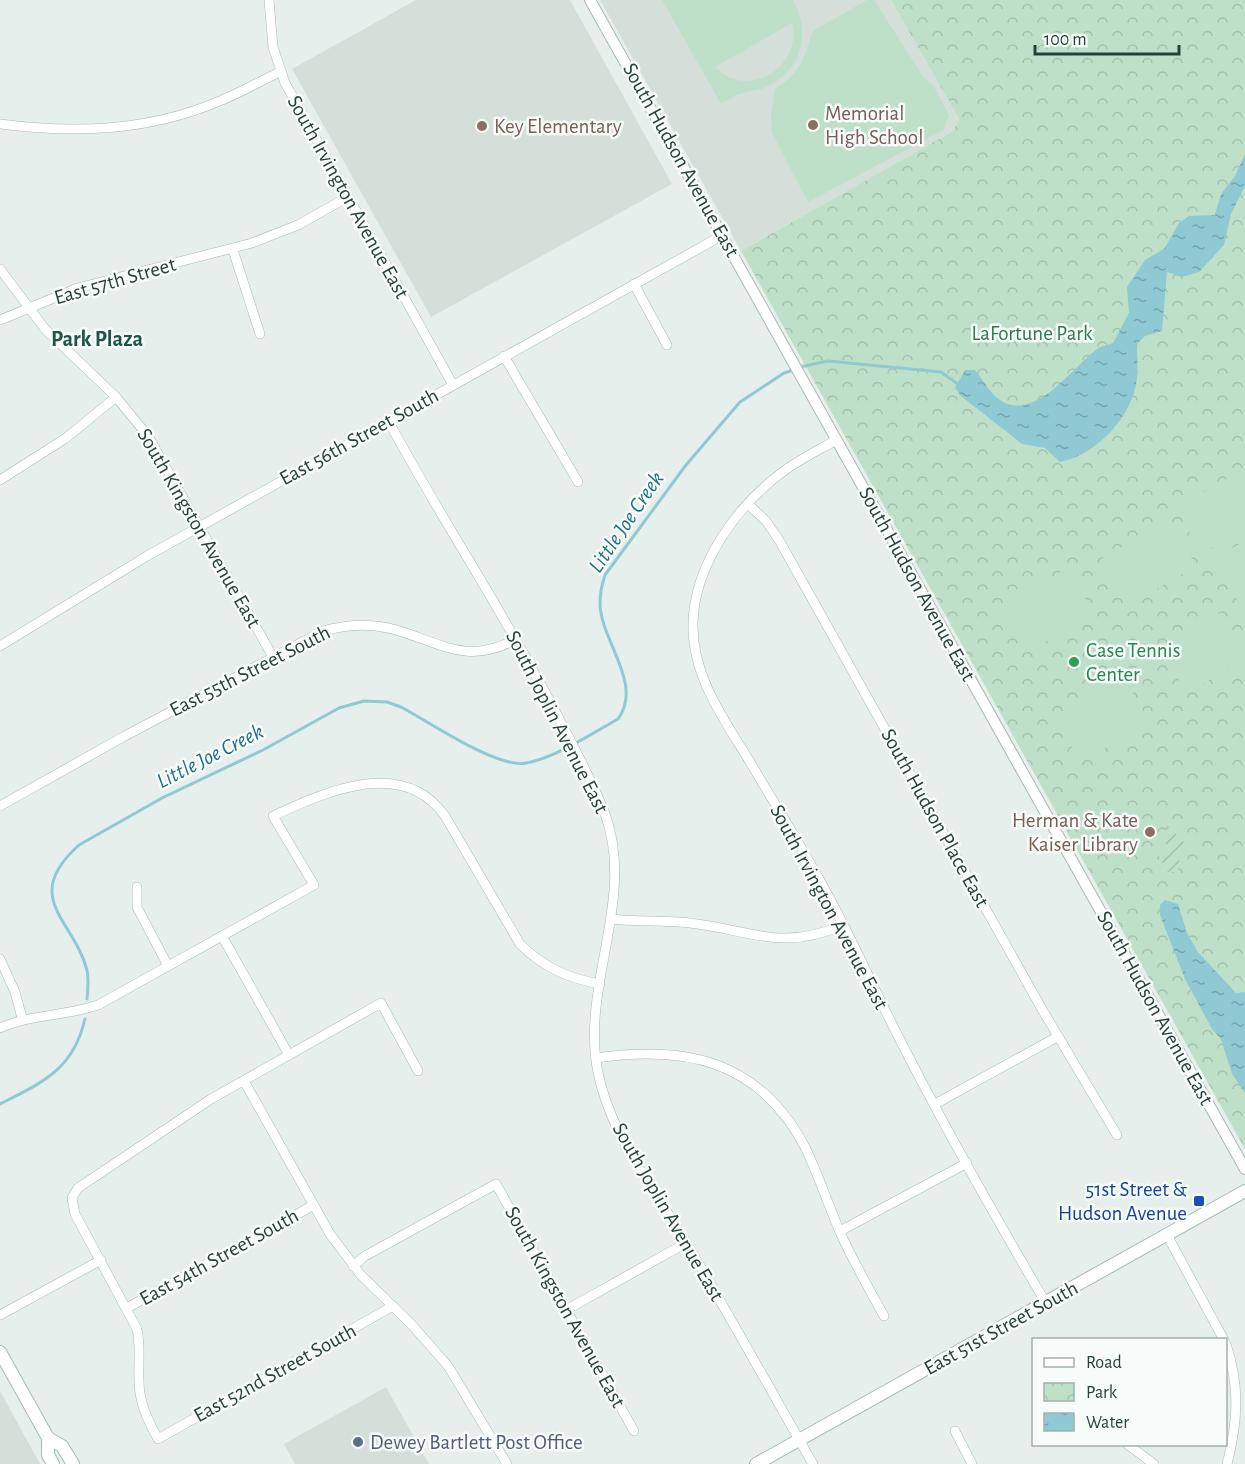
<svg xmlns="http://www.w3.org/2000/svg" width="1245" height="1464" font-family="'Alegreya Sans',sans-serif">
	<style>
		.built { fill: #d4dfda }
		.park { fill: url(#park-crowns) }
		.garden { fill: url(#garden-furrows) }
		.pitch { fill: #bfe0c8; fill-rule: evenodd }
		.water { fill: url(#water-ripples) }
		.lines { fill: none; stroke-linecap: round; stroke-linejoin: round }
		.stream { stroke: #8ec9d4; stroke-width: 3 }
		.minor-casing { stroke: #a8b8b2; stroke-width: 10 }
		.tertiary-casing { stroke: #a8b8b2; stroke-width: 12 }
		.secondary-casing { stroke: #a4bbb3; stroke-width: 14 }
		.minor { stroke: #fff; stroke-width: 9 }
		.tertiary { stroke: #fff; stroke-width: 10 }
		.secondary { stroke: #fff; stroke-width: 12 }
		.education-dot { fill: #8d6e63; stroke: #f7fbf9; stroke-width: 2 }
		.leisure-dot { fill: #2e9e5b; stroke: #f7fbf9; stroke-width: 2 }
		.transit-dot { fill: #1a4fb4; stroke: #f7fbf9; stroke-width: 2 }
		.service-dot { fill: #5c6f8a; stroke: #f7fbf9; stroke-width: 2 }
		.labels { text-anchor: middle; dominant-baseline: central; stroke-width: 5; stroke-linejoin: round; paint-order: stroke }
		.education-label { font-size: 21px; fill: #785e54; stroke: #f7fbf9; text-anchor: start }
		.street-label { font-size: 21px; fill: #24423a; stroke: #f7fbf9 }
		.park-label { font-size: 21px; fill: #2d7a4b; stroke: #f7fbf9 }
		.leisure-label { font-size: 21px; fill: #27864d; stroke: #f7fbf9; text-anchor: start }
		.transit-label { font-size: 21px; fill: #164399; stroke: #f7fbf9; text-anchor: end }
		.service-label { font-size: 21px; fill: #4e5e75; stroke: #f7fbf9; text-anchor: start }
		.neighbourhood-label { font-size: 22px; font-weight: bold; fill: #1f5548; stroke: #f7fbf9 }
		.water-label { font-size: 22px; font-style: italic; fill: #1c6f80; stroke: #f7fbf9 }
	</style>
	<defs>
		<pattern id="park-crowns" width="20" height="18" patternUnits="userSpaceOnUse" patternTransform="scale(1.5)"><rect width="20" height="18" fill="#bfe0c8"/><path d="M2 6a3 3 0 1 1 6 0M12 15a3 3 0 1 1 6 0" fill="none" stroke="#a4c1ad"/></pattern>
		<pattern id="garden-furrows" width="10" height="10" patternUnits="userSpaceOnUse" patternTransform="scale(1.5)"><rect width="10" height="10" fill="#bfe0c8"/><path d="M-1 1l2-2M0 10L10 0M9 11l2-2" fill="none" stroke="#a4c1ad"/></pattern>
		<pattern id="water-ripples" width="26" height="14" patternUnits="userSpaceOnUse" patternTransform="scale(1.5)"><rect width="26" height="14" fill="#8ec9d4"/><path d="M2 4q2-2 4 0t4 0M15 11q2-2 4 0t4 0" fill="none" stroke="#74a5ad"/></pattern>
	</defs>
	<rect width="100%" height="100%" fill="#e6efeb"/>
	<g class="built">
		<path d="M416,0H570L672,184L431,317L292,69Z"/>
		<path d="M600,0H891L959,119L953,131L741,251Z"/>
		<path d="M386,1387L429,1464H295L284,1444Z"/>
		<path d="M0,1391L40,1464H0Z"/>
	</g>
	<path class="park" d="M891,0H1245V1149L741,251L953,131L959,119Z"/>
	<path class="garden" d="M1167,825L1185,843L1179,860L1180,867L1175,872H1167L1159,856L1167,846L1163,839Z"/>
	<g class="pitch">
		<path d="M662,0H793C812,34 801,73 764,88C758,91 752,90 746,92C737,94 728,100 721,104ZM792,23C803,67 747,101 715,67Z"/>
		<path d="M867,0H874L924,78L933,85L949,115L944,130L808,202L772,133L771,116L775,89C803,70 802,62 813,31Z"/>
		<path d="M1245,469V530L1201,554L1176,507Z"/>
		<path d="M1170,520L1196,566L1127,606L1101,559Z"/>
		<path d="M1245,541V602L1240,605L1214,558Z"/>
		<path d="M1068,568L1094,614L1025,653L999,607Z"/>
		<path d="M1222,612L1245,654V660L1186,693L1160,647Z"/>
		<path d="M1124,677L1150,723L1080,762L1054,716Z"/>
	</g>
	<g class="water">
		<path d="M1245,154V186L1231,214L1224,245L1199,272L1182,277L1167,272L1162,331L1145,336L1137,344C1137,355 1138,367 1137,377C1134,415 1097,455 1060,462L1045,448L1022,444L961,396L955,388L965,370H975C981,377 986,386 992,393C1029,432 1069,370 1096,350C1100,346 1108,345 1113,343L1129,313L1127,287L1145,260L1164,249L1179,223L1189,216L1215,215L1221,194L1235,176Z"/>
		<path d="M1165,900L1178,904L1187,933L1198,952L1236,993L1245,992V1093L1232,1074L1221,1039L1212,1029L1185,979L1160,915V905Z"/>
	</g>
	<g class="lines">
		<g class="stream">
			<path d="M800,367L828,361L941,372L959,385"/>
			<path d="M87,999C88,989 89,979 87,970C74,920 20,898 79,845L162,798L263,750L339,708L364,701L387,702L401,707C428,721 497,769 526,763C555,758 593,733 618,719C644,684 600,640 600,603C600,593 602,584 605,575L686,465L740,402L784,373L794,370"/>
			<path d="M0,1104C43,1082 73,1070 85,1019"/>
		</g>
		<g class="minor-casing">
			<g id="minor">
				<path d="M269,0L273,47L285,83L453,385"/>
				<path d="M0,124C76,134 151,131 222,100C242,92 260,81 280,72"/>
				<path d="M233,250L260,334"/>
				<path d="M0,269L45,329L116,397L148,436L273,657"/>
				<path d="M634,284L667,345"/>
				<path d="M0,320L78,288L252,243L298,225L348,197"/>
				<path d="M504,356L578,482"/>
				<path d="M389,422C441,519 503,611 554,709C572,743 591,778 605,814C635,896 585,978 596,1061C606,1131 654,1188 689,1247C731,1319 772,1392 813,1464"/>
				<path d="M836,440C819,450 800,459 784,471C737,505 694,565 693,624C692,678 726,722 753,767C777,808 803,848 825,890C851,937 873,987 898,1036C944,1126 994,1215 1046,1303"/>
				<path d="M0,480L66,438L116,397"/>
				<path d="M748,504L766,521L779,540L1043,1011L1117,1135"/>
				<path d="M0,646L147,556L723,235"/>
				<path d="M0,806L123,737L323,631C345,625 366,623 388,628C437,639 464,668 516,639"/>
				<path d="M137,887V907L168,966"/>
				<path d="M611,919C637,922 663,920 690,923C751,930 781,952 843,925"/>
				<path d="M222,936L289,1055"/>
				<path d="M0,959L15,992L22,1018"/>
				<path d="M0,1028C32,1014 66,1016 98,1005L314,885L273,816C325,792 403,756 445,816L520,944C543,967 567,978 600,984"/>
				<path d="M596,1058C686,1045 759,1060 805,1147C818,1174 828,1204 840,1232C853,1261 869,1289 884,1316"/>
				<path d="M244,1081L330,1234L360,1274L412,1325L448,1366L507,1464"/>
				<path d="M935,1104L1057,1037"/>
				<path d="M840,1231L967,1163"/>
				<path d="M1167,1235L1224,1340"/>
				<path d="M353,1266L365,1256L496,1184L634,1431"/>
				<path d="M393,1306L158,1439C148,1421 139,1402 139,1381C138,1363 141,1347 137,1329L75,1214L72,1198L78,1188L211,1099L381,1003L418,1071"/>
				<path d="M127,1308L312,1206"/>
				<path d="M566,1310L686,1243"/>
				<path d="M0,1315L101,1260"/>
				<path d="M1226,1344C1240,1386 1238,1422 1227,1464"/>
				<path d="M955,1431L972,1464"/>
				<path d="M1127,1444L1154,1464"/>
			</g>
		</g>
		<g class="tertiary-casing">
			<path id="tertiary" d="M590,0L1245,1169"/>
		</g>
		<g class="secondary-casing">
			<g id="secondary">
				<path d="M0,1352L48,1438V1455L53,1464"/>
				<path d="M48,1438L62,1446L73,1464"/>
				<path d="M756,1464L1245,1191"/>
			</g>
		</g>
		<use href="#minor" class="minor"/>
		<use href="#tertiary" class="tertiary"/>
		<use href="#secondary" class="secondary"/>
	</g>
	<g class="education-dot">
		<circle cx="813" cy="125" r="6"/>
		<circle cx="482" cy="126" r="6"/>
		<circle cx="1150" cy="832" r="6"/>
	</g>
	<circle class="leisure-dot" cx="1074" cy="662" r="6"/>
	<rect class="transit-dot" x="1193" y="1195" width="12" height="12" rx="3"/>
	<circle class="service-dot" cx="358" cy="1442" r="6"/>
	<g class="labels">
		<g class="education-label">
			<text x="825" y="113">Memorial<tspan x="825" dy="24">High School</tspan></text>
			<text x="494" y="126">Key Elementary</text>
			<text x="1138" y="820" text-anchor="end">Herman &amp; Kate<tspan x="1138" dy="24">Kaiser Library</tspan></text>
		</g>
		<g class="street-label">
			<text transform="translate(681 160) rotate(61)">South Hudson Avenue East</text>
			<text transform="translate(348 197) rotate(61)">South Irvington Avenue East</text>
			<text transform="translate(115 281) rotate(-16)">East 57th Street</text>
			<text transform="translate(359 437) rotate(-29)">East 56th Street South</text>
			<text transform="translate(199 528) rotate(60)">South Kingston Avenue East</text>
			<text transform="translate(917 584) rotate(61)">South Hudson Avenue East</text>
			<text transform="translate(250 671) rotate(-27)">East 55th Street South</text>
			<text transform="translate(557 722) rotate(63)">South Joplin Avenue East</text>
			<text transform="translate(935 818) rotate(61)">South Hudson Place East</text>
			<text transform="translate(829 907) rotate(62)">South Irvington Avenue East</text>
			<text transform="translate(1155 1008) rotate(61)">South Hudson Avenue East</text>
			<text transform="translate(668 1212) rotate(60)">South Joplin Avenue East</text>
			<text transform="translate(219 1257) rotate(-29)">East 54th Street South</text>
			<text transform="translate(565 1307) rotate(61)">South Kingston Avenue East</text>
			<text transform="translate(1001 1328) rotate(-29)">East 51st Street South</text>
			<text transform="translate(275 1373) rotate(-29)">East 52nd Street South</text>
		</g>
		<g class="park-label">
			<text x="1032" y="333">LaFortune Park</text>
		</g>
		<g class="leisure-label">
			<text x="1086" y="650">Case Tennis<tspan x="1086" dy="24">Center</tspan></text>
		</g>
		<g class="transit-label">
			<text x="1187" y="1189">51st Street &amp;<tspan x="1187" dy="24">Hudson Avenue</tspan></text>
		</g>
		<g class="service-label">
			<text x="370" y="1442">Dewey Bartlett Post Office</text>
		</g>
		<g class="neighbourhood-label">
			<text x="97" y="339">Park Plaza</text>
		</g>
		<g class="water-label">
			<text transform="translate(626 522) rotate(-56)">Little Joe Creek</text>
			<text transform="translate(210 756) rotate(-27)">Little Joe Creek</text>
		</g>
	</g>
	<rect x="1032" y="1338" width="195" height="108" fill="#f7fbf9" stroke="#a3b1ad" stroke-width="1.5"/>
	<rect x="1044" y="1358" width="30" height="9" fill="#ffffff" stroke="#a3b1ad" stroke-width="1.5"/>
	<text x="1086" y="1368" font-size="18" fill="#24423a">Road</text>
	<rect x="1044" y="1383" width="30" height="18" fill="url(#park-crowns)" stroke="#a3b1ad" stroke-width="1.5"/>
	<text x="1086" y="1398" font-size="18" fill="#24423a">Park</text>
	<rect x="1044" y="1413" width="30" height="18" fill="url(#water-ripples)" stroke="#a3b1ad" stroke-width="1.5"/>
	<text x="1086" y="1428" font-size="18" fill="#24423a">Water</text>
	<path d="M1035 45v9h144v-9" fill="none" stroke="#24423a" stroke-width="3"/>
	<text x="1044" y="45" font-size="18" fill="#24423a" stroke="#f7fbf9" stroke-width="4.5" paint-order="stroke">100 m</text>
</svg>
